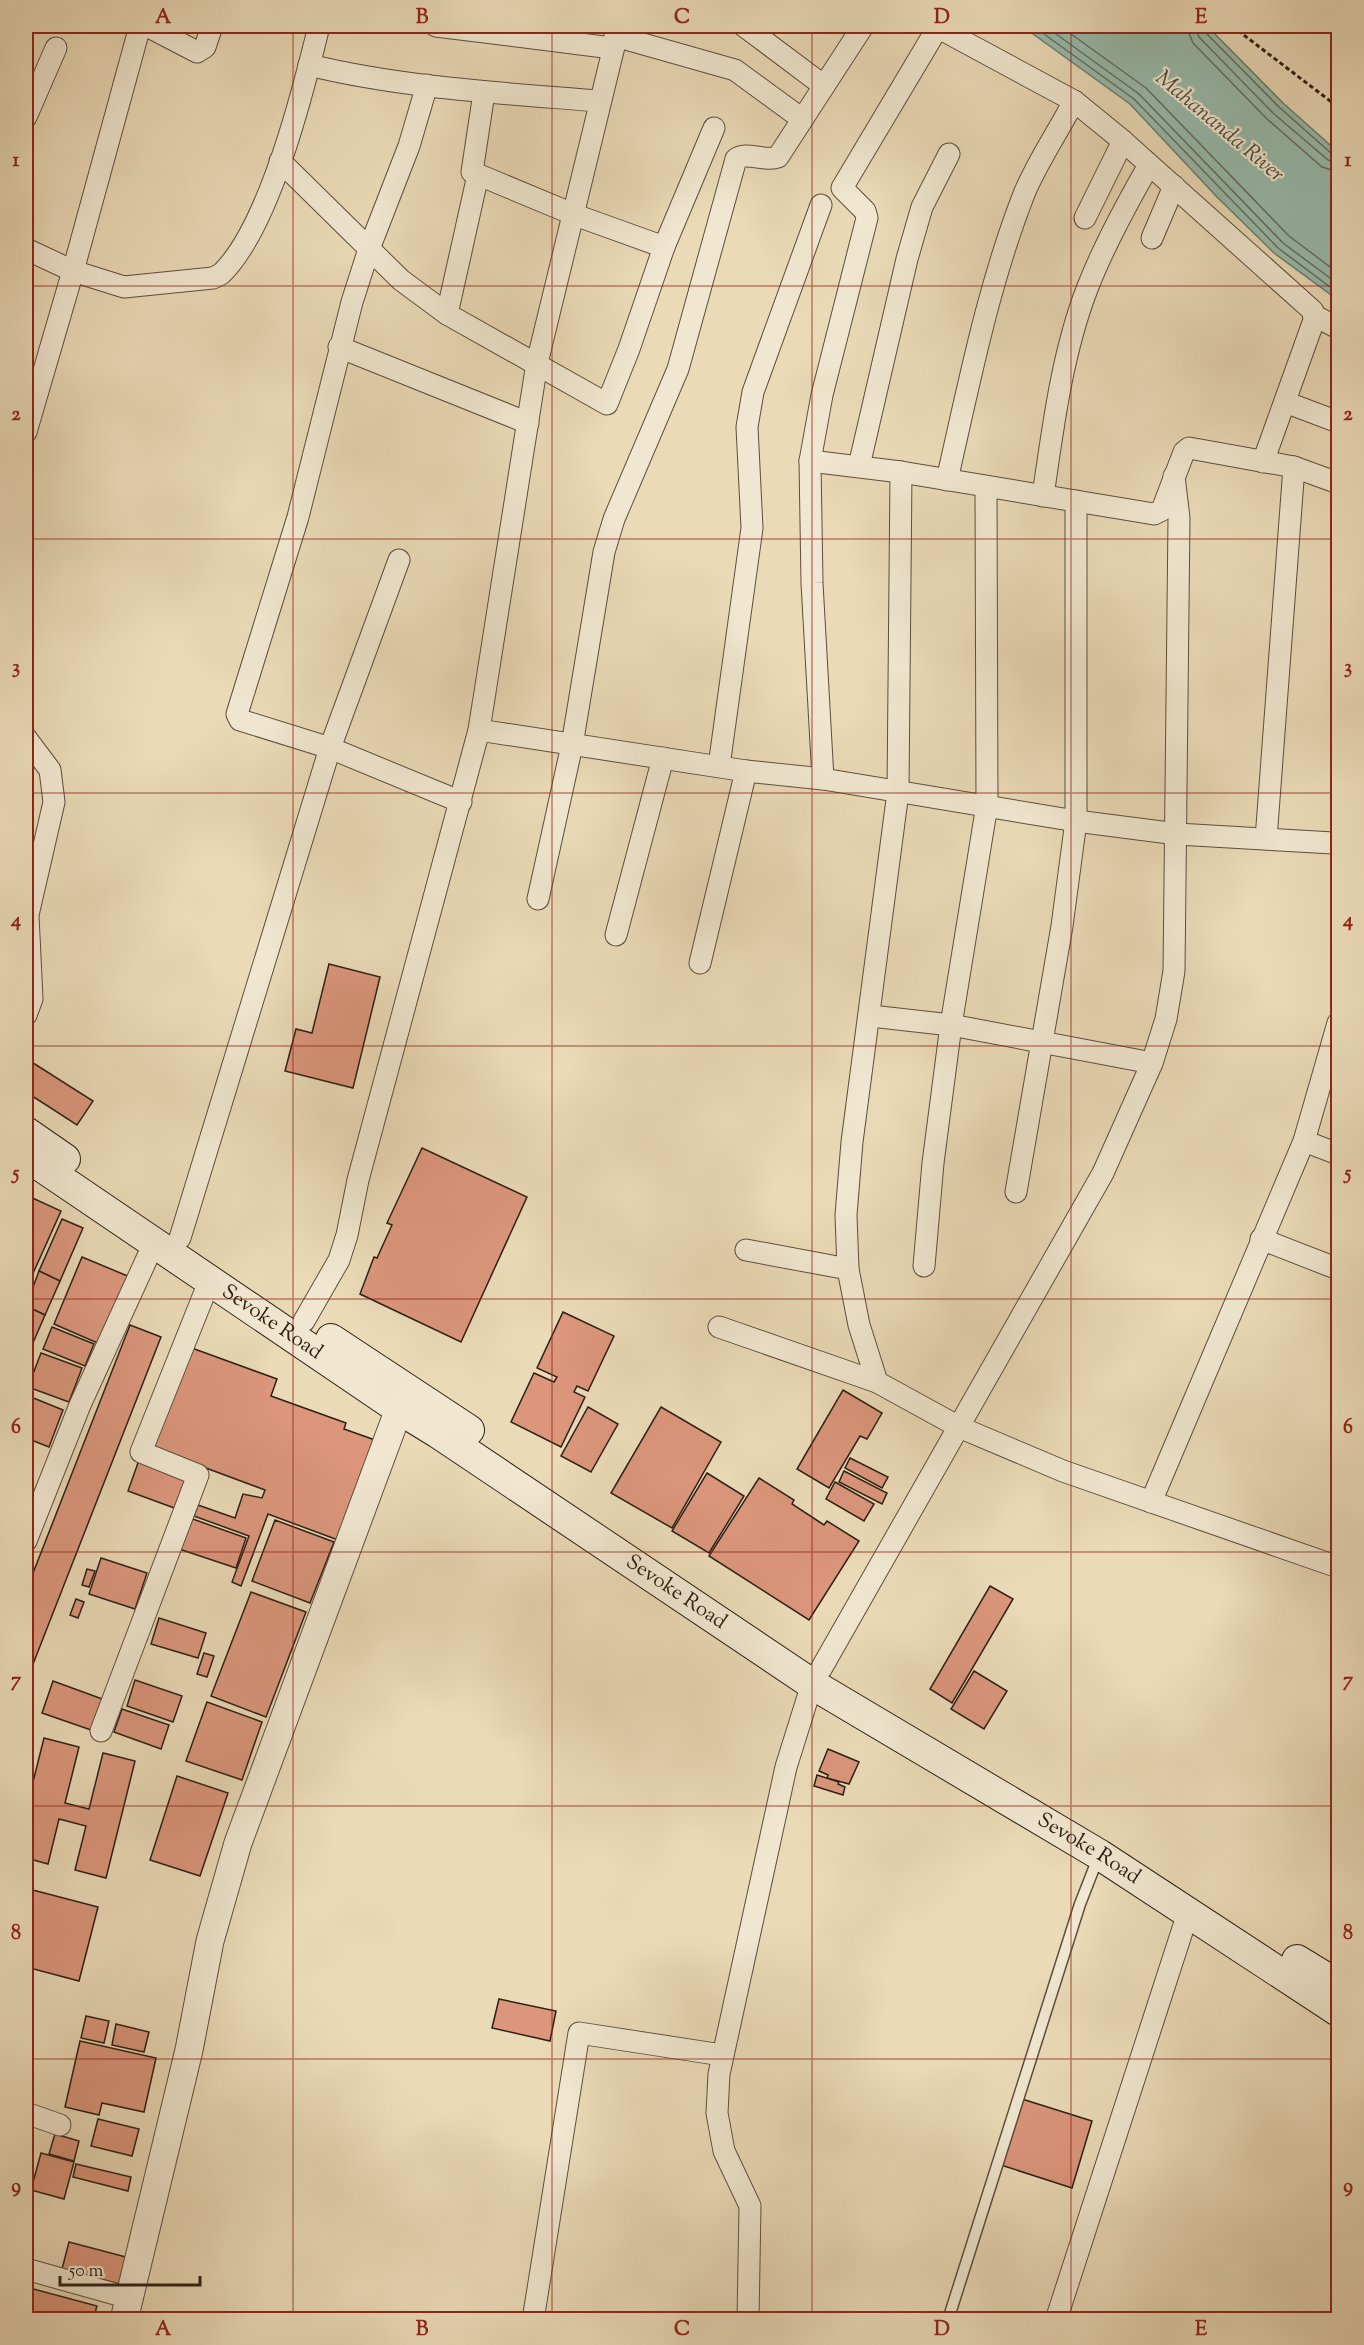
<svg xmlns="http://www.w3.org/2000/svg" width="1364" height="2345" font-family="'Sorts Mill Goudy',serif">
	<style>
		.water { fill: #98bbac; stroke: #6d7d6f; stroke-width: 1.5 }
		.lines { fill: none; stroke-linecap: round; stroke-linejoin: round }
		.shore { stroke: #626e60; stroke-width: 1.5 }
		.building { fill: #db967c; stroke: #2c2014; stroke-width: 1.5 }
		.service-casing { stroke: #5c4e3d; stroke-width: 13 }
		.minor-casing { stroke: #5c4e3d; stroke-width: 23 }
		.tertiary-casing { stroke: #5c4e3d; stroke-width: 29 }
		.secondary-casing { stroke: #2c2014; stroke-width: 32 }
		.path { stroke: #2c2014; stroke-width: 3; stroke-dasharray: 4.5 3; stroke-linecap: butt }
		.service { stroke: #f1e7d0; stroke-width: 10 }
		.minor { stroke: #f1e7d0; stroke-width: 21 }
		.tertiary { stroke: #f1e7d0; stroke-width: 27 }
		.secondary { stroke: #f1e7d0; stroke-width: 30 }
		.grid { fill: none; stroke: #8f2418; stroke-width: 1.5; stroke-opacity: 0.55 }
		.labels { text-anchor: middle; dominant-baseline: central; stroke-width: 4.5; stroke-linejoin: round; paint-order: stroke }
		.street-label { font-size: 21px; fill: #2c2014; stroke: #f1e7d0 }
		.water-label { font-size: 22px; font-style: italic; fill: #4c4e42; stroke: #f1e7d0 }
		.neatline { fill: none; stroke: #8f2418; stroke-width: 2 }
		.grid-label { font-size: 20px; text-anchor: middle; font-weight: bold; fill: #8f2418 }
	</style>
	<rect width="100%" height="100%" fill="#eadab7"/>
	<filter id="stains"><feTurbulence type="fractalNoise" baseFrequency=".00333" numOctaves="4"/><feColorMatrix values="0 0 0 0 .2 0 0 0 0 .09 0 0 0 0 .02 0 0 0 .5 -.17"/></filter>
	<radialGradient id="worn" r=".72"><stop offset=".6" stop-color="#630" stop-opacity="0"/><stop offset="1" stop-color="#630" stop-opacity=".3"/></radialGradient>
	<path class="water" d="M1022,26H1207L1283,103L1338,152V300L1274,253L1217,197L1130,104Z"/>
	<g class="lines">
		<g class="shore">
			<path d="M1033,26L1134,99L1278,248L1338,293"/>
			<path d="M1045,26L1139,94L1283,243L1338,284"/>
			<path d="M1060,26L1146,88L1289,236L1338,273"/>
			<path d="M1186,26L1193,43L1267,119L1322,167L1338,172"/>
			<path d="M1195,26L1199,37L1273,113L1328,160L1338,163"/>
			<path d="M1203,26L1205,32L1279,107L1332,154L1338,156"/>
		</g>
	</g>
	<g class="building">
		<path d="M329,964L380,977L353,1088L285,1071L296,1029L312,1033Z"/>
		<path d="M30,1061L93,1101L77,1125L26,1092V1068Z"/>
		<path d="M422,1148L527,1197L461,1342L360,1294L374,1257L377,1258L392,1225L387,1223Z"/>
		<path d="M26,1195L61,1211L26,1289Z"/>
		<path d="M62,1219L83,1228L60,1281L39,1271Z"/>
		<path d="M82,1257L130,1277L102,1345L54,1324Z"/>
		<path d="M39,1271L60,1281L45,1315L26,1306Z"/>
		<path d="M26,1306L45,1315L26,1359Z"/>
		<path d="M563,1312L614,1336L588,1391L577,1386L574,1392L585,1397L561,1447L511,1422L534,1373L554,1382L557,1377L537,1368Z"/>
		<path d="M130,1325L161,1337L26,1682V1591Z"/>
		<path d="M52,1327L94,1344L85,1366L43,1349Z"/>
		<path d="M189,1347L277,1379L271,1396L346,1423L344,1429L375,1440L338,1540L268,1514L241,1586L232,1582L249,1536L194,1516L198,1505L235,1518L243,1494L262,1498L265,1490L152,1448Z"/>
		<path d="M41,1353L82,1368L69,1402L28,1387Z"/>
		<path d="M843,1390L882,1413L867,1439L860,1436L829,1488L797,1469Z"/>
		<path d="M26,1395L63,1410L49,1447L26,1438Z"/>
		<path d="M588,1407L618,1424L591,1472L561,1456Z"/>
		<path d="M661,1407L721,1442L672,1528L611,1493Z"/>
		<path d="M850,1458L888,1477L882,1488L845,1468Z"/>
		<path d="M139,1460L188,1478L177,1509L128,1491Z"/>
		<path d="M844,1471L887,1493L882,1504L839,1482Z"/>
		<path d="M707,1473L744,1496L709,1553L672,1531Z"/>
		<path d="M759,1478L794,1500L792,1504L824,1525L827,1521L859,1541L809,1620L709,1556Z"/>
		<path d="M835,1482L874,1504L864,1521L826,1499Z"/>
		<path d="M190,1518L246,1538L236,1568L179,1549Z"/>
		<path d="M275,1520L334,1542L310,1603L252,1581Z"/>
		<path d="M101,1558L147,1573L135,1609L89,1594Z"/>
		<path d="M87,1569L95,1571L89,1587L82,1585Z"/>
		<path d="M990,1586L1013,1599L952,1703L930,1689Z"/>
		<path d="M251,1592L306,1612L266,1717L211,1696Z"/>
		<path d="M76,1599L84,1602L78,1618L70,1615Z"/>
		<path d="M159,1618L206,1633L198,1658L151,1644Z"/>
		<path d="M204,1653L214,1656L207,1677L197,1674Z"/>
		<path d="M974,1671L1007,1691L984,1729L951,1709Z"/>
		<path d="M135,1680L182,1696L173,1722L127,1706Z"/>
		<path d="M53,1681L105,1700L94,1731L42,1713Z"/>
		<path d="M207,1702L262,1722L242,1780L186,1761Z"/>
		<path d="M122,1709L169,1725L161,1749L114,1732Z"/>
		<path d="M44,1738L79,1747L65,1803L89,1809L103,1753L135,1761L106,1878L75,1870L86,1826L59,1819L48,1864L26,1858V1793L30,1794Z"/>
		<path d="M828,1749L859,1762L849,1784L827,1778L828,1775L819,1771Z"/>
		<path d="M817,1775L839,1782L838,1784L845,1787L843,1795L814,1786Z"/>
		<path d="M177,1776L228,1793L200,1876L150,1860Z"/>
		<path d="M29,1889L98,1907L79,1981L26,1967V1904Z"/>
		<path d="M499,1999L556,2011L550,2041L492,2028Z"/>
		<path d="M86,2016L109,2021L104,2043L81,2038Z"/>
		<path d="M116,2024L149,2032L144,2052L112,2045Z"/>
		<path d="M80,2041L156,2058L144,2112L102,2103L99,2115L65,2107Z"/>
		<path d="M1022,2099L1092,2121L1072,2188L1001,2165Z"/>
		<path d="M98,2119L139,2129L132,2156L91,2146Z"/>
		<path d="M55,2134L79,2141L74,2161L49,2154Z"/>
		<path d="M41,2153L74,2162L64,2199L31,2190Z"/>
		<path d="M76,2164L131,2177L128,2191L73,2177Z"/>
		<path d="M69,2242L126,2257L119,2284L62,2269Z"/>
		<path d="M26,2287L97,2306L93,2320H52L26,2313Z"/>
	</g>
	<g class="lines">
		<g class="service-casing">
			<path id="service" d="M948,2320L1080,1904L1098,1858"/>
		</g>
		<g class="minor-casing">
			<g id="minor">
				<path d="M147,26L197,52L205,47L212,26"/>
				<path d="M436,26L612,48"/>
				<path d="M744,26L824,86"/>
				<path d="M935,26L1074,101L1123,141L1313,311L1314,320L1263,462"/>
				<path d="M615,36L735,70L802,119"/>
				<path d="M309,65C404,88 502,93 599,101"/>
				<path d="M427,85L409,146L369,249L352,302L298,517L237,714L240,720L330,748L461,802"/>
				<path d="M484,93L472,172L575,215L664,247"/>
				<path d="M26,117L56,48"/>
				<path d="M280,161L401,280L447,314L607,404L629,349L664,247L714,128"/>
				<path d="M1085,218L1123,141"/>
				<path d="M1152,238L1174,186"/>
				<path d="M26,249L73,271L124,287L213,278L221,274C269,228 303,92 319,26"/>
				<path d="M447,314L478,175"/>
				<path d="M1315,316L1338,328"/>
				<path d="M339,347L528,423"/>
				<path d="M1285,402L1338,422"/>
				<path d="M26,432L73,271L140,26"/>
				<path d="M810,461L901,472L1154,514L1162,510L1184,452L1189,448L1294,467L1338,483"/>
				<path d="M859,466L907,259L922,207L949,154"/>
				<path d="M947,480C969,384 988,286 1024,194C1037,162 1058,132 1074,101"/>
				<path d="M1043,496C1053,427 1062,354 1087,289C1104,245 1126,205 1149,165"/>
				<path d="M479,730L746,771L823,779L1076,821L1177,834L1333,843L1338,846"/>
				<path d="M26,738L50,770L54,802L28,915L32,999L26,1015"/>
				<path d="M719,766L752,528L747,427L753,392L821,205"/>
				<path d="M823,779L812,583L810,461L822,395L867,218L865,211L842,188L938,27"/>
				<path d="M1266,839L1294,467"/>
				<path d="M538,899L572,745L604,552L614,519L678,369L736,159C746,151 765,162 778,157L863,26"/>
				<path d="M616,935L663,758"/>
				<path d="M700,963L746,771"/>
				<path d="M871,1016L951,1025L1152,1063"/>
				<path d="M1304,1141L1338,1154"/>
				<path d="M1016,1192L1062,926L1076,821V501"/>
				<path d="M180,1238L330,748L399,560"/>
				<path d="M1261,1239L1338,1269"/>
				<path d="M746,1250L848,1269"/>
				<path d="M924,1266L933,1163L951,1025L987,805L986,487"/>
				<path d="M304,1321L339,1260L347,1235L358,1180L479,730L537,363L619,26"/>
				<path d="M719,1327L877,1382L959,1427L1063,1471L1338,1567"/>
				<path d="M877,1382L859,1325L848,1269L846,1215L852,1142L898,792L901,472"/>
				<path d="M1151,1502L1304,1141L1338,1023"/>
				<path d="M26,1541L80,1405L154,1243"/>
				<path d="M821,1669L1103,1173L1152,1063L1166,1019L1174,971L1179,518L1174,476"/>
				<path d="M101,1731L198,1475L141,1452L209,1282"/>
				<path d="M26,2113L60,2125"/>
				<path d="M26,2269L129,2298"/>
				<path d="M533,2320L579,2033L722,2055"/>
				<path d="M748,2320L750,2206L724,2151L717,2113L719,2074L786,1767L812,1684"/>
				<path d="M1056,2320L1188,1913"/>
			</g>
		</g>
		<g class="tertiary-casing">
			<path id="tertiary" d="M124,2320L189,2050L210,1941L238,1843L399,1409"/>
		</g>
		<g class="secondary-casing">
			<g id="secondary">
				<path d="M26,1132L65,1159"/>
				<path id="s1" d="M26,1156L399,1409L438,1433L812,1684L1100,1855L1338,2011"/>
				<path d="M331,1339L469,1430"/>
				<path d="M1297,1960L1338,1985"/>
			</g>
		</g>
		<path class="path" d="M1232,26L1338,107"/>
		<use href="#service" class="service"/>
		<use href="#minor" class="minor"/>
		<use href="#tertiary" class="tertiary"/>
		<use href="#secondary" class="secondary"/>
	</g>
	<path class="grid" d="M293,26V2320M552,26V2320M812,26V2320M1071,26V2320M26,286H1338M26,539H1338M26,793H1338M26,1046H1338M26,1299H1338M26,1552H1338M26,1806H1338M26,2059H1338"/>
	<g class="labels">
		<g class="street-label">
			<text stroke="none"><textPath href="#s1" startOffset="297">Sevoke Road</textPath></text>
			<text stroke="none"><textPath href="#s1" startOffset="783">Sevoke Road</textPath></text>
			<text stroke="none"><textPath href="#s1" startOffset="1269">Sevoke Road</textPath></text>
		</g>
		<g class="water-label">
			<text transform="translate(1219 127) rotate(40)">Mahananda River</text>
		</g>
	</g>
	<rect width="1364" height="2345" fill="none" stroke="#eadab7" stroke-width="66"/>
	<path d="M60 2276v9h140v-9" fill="none" stroke="#2c2014" stroke-width="3"/>
	<text x="69" y="2276" font-size="18" fill="#2c2014" stroke="#f1e7d0" stroke-width="4.5" paint-order="stroke">50 m</text>
	<rect x="33" y="33" width="1298" height="2279" class="neatline"/>
	<g class="grid-label">
		<text x="163" y="23">A</text>
		<text x="422" y="23">B</text>
		<text x="682" y="23">C</text>
		<text x="942" y="23">D</text>
		<text x="1201" y="23">E</text>
		<text x="16" y="166">1</text>
		<text x="1348" y="166">1</text>
		<text x="16" y="420">2</text>
		<text x="1348" y="420">2</text>
		<text x="16" y="673">3</text>
		<text x="1348" y="673">3</text>
		<text x="16" y="926">4</text>
		<text x="1348" y="926">4</text>
		<text x="16" y="1179">5</text>
		<text x="1348" y="1179">5</text>
		<text x="16" y="1433">6</text>
		<text x="1348" y="1433">6</text>
		<text x="16" y="1686">7</text>
		<text x="1348" y="1686">7</text>
		<text x="16" y="1939">8</text>
		<text x="1348" y="1939">8</text>
		<text x="16" y="2192">9</text>
		<text x="1348" y="2192">9</text>
		<text x="163" y="2335">A</text>
		<text x="422" y="2335">B</text>
		<text x="682" y="2335">C</text>
		<text x="942" y="2335">D</text>
		<text x="1201" y="2335">E</text>
	</g>
	<rect width="100%" height="100%" filter="url(#stains)"/>
	<rect width="100%" height="100%" fill="url(#worn)"/>
</svg>
